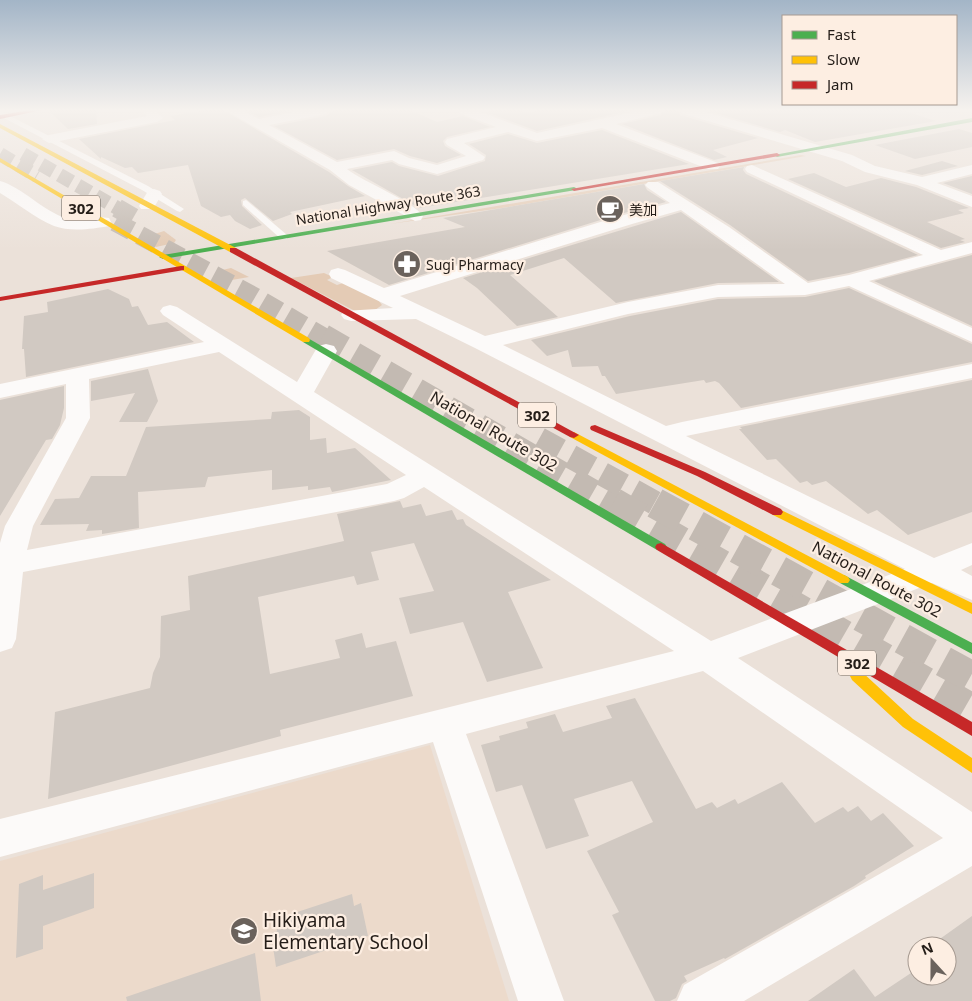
<svg xmlns="http://www.w3.org/2000/svg" width="972" height="1001" font-family="'Noto Sans','Noto Sans JP',sans-serif">
	<style>
		.built { fill: #ecdacb }
		.green { fill: #e4cbb5 }
		.building { fill: #d1c9c2 }
		.lines { fill: none; stroke-linecap: round; stroke-linejoin: round }
		.highway-tunnel-far3 { stroke: #c3bab2; stroke-width: 14; stroke-dasharray: 14 7; stroke-linecap: butt }
		.highway-tunnel-far2 { stroke: #c3bab2; stroke-width: 19; stroke-dasharray: 19 9; stroke-linecap: butt }
		.highway-tunnel-far1 { stroke: #c3bab2; stroke-width: 24; stroke-dasharray: 24 12; stroke-linecap: butt }
		.highway-tunnel { stroke: #c3bab2; stroke-width: 31; stroke-dasharray: 31 16; stroke-linecap: butt }
		.lane { fill: #fcfaf9; fill-rule: evenodd }
		.street { fill: #fcfaf9; fill-rule: evenodd }
		.fast { fill: #4caf50; fill-rule: evenodd }
		.slow { fill: #ffc107; fill-rule: evenodd }
		.jam { fill: #c62828; fill-rule: evenodd }
		.labels { text-anchor: middle; dominant-baseline: central; stroke-width: 4.5; stroke-linejoin: round; paint-order: stroke }
		.far-street-label { font-size: 14px; fill: #241d18; stroke: #fdeee2 }
		.far-poi-label { font-size: 14px; fill: #241d18; stroke: #fdeee2; text-anchor: start }
		.shield { fill: #fdeee2; stroke: #655c55; stroke-width: 1 }
		.shield-label { font-size: 15px; font-weight: bold; fill: #241d18 }
		.street-label { font-size: 16px; fill: #241d18; stroke: #fdeee2 }
		.near-poi-label { font-size: 19px; fill: #241d18; stroke: #fdeee2; text-anchor: start }
	</style>
	<rect width="100%" height="100%" fill="#ebe1d9"/>
	<path class="built" d="M430,745L509,1001H0V861Z"/>
	<g class="green">
		<path d="M801,155L806,156L502,208L390,224Z"/>
		<path d="M164,231L176,240L174,243L156,247L139,239Z"/>
		<path d="M231,268L249,277L226,281L216,275L218,271Z"/>
		<path d="M324,273L333,277L327,280L337,285L343,283L378,300L382,305L375,310L355,311L291,278Z"/>
	</g>
	<g class="building">
		<path d="M48,110H96L97,124L68,129Z"/>
		<path d="M206,110H223L329,172L348,186L365,196L290,212L292,214L273,221L245,198L241,200L242,206L262,225L250,229L235,221L230,215L221,217L201,206L188,165L138,173L132,167L125,168L101,157V159L79,139L175,120L170,116Z"/>
		<path d="M245,110H295L259,117Z"/>
		<path d="M334,110H410L437,122L463,116L490,127L447,137L443,141L445,146L461,155L437,163L410,156L394,149L337,160L274,126L326,116Z"/>
		<path d="M495,110H520L526,113L539,110H633L537,131L486,112Z"/>
		<path d="M665,110H677L680,115L758,138L713,150L727,157L714,160L622,124L661,115Z"/>
		<path d="M706,110H902L936,121L815,142L785,130L780,132Z"/>
		<path d="M959,129L972,133V147L915,159L875,145Z"/>
		<path d="M602,130L689,164L419,208L352,170L392,162L399,166L438,176L485,161L486,155L469,144L508,134L537,143Z"/>
		<path d="M942,161L958,166L922,175L905,171Z"/>
		<path d="M744,167L743,170L746,174L918,255L849,273L808,281L730,225L660,181Z"/>
		<path d="M814,173L846,187L881,178L916,187L969,208L958,210L964,213L927,222L965,239L960,240L965,242L941,248L788,179Z"/>
		<path d="M972,176V194L943,183Z"/>
		<path d="M644,184L647,190L666,202L620,214L389,285L327,251L465,227L443,218Z"/>
		<path d="M681,212L779,282L718,283L616,303L564,258L510,275L558,317L517,326L477,288L463,278Z"/>
		<path d="M972,255V326L874,281Z"/>
		<path d="M849,288L972,344V362L741,408L719,383L715,381L706,383L704,380L616,394L605,376H602L598,366L572,367L568,350L547,356L531,340L630,316L718,299L805,297Z"/>
		<path d="M108,289L129,299L132,307L138,306L148,325L167,322L194,342L26,377L24,349H22L24,316L48,312L47,302Z"/>
		<path d="M148,369L158,401L147,422H119L135,393L91,401V381Z"/>
		<path d="M972,380V512L908,535L877,510L868,514L826,481L812,485L807,481L800,483L776,459L767,460L739,429H742L740,427Z"/>
		<path d="M64,386V408L60,425L52,439L46,440L0,516V400Z"/>
		<path d="M299,410L310,417V440L326,438L327,453L355,448L391,480L332,492L330,487L308,490V486L272,490V470L208,477L205,487L138,492L139,528L102,534V530L86,531L89,524L40,525L55,499L79,498L91,476H126L146,427L271,419L272,412Z"/>
		<path d="M400,501L403,508L421,504L426,516L452,510L457,520L463,519L466,525L551,580L508,592L543,668L487,682L463,622L410,634L399,598L434,591L414,543L371,552L379,580L357,585L354,576L258,597L270,674L340,658L335,640L362,633L366,648L396,641L413,696L280,730L281,736L48,799L55,712L150,688L153,673L160,657L161,616L190,610L188,576L344,541L337,514Z"/>
		<path d="M635,698L696,809L712,802L717,808L735,799L738,804L782,782L815,823L843,807L848,812L858,806L871,821L883,813L914,846L865,876L866,878L854,886L725,959L724,958L684,976L687,981L682,984L676,998L670,1001H655L612,915L619,912L587,851L653,822L632,781L574,799L589,836L546,849L522,785L496,792L481,745L500,740L499,736L528,728L526,722L555,714L563,732L612,718L606,706Z"/>
		<path d="M94,873V908L43,926V949L16,958L19,884L43,875V890Z"/>
		<path d="M352,894L354,906L361,903L368,936L276,967L271,933L277,931L276,919Z"/>
		<path d="M972,916V1001H808L854,969L875,997L917,969V976H947V946H941L937,941Z"/>
		<path d="M255,953L261,1001H127L126,997Z"/>
	</g>
	<g class="lines">
		<g class="highway-tunnel-far3">
			<path d="M0,154L37,176"/>
			<path d="M23,154L119,209"/>
		</g>
		<g class="highway-tunnel-far2">
			<path d="M117,208L141,222"/>
			<path d="M115,222L255,297L325,338"/>
		</g>
		<g class="highway-tunnel-far1">
			<path d="M323,336L615,504"/>
			<path d="M539,439L657,504"/>
		</g>
		<g class="highway-tunnel">
			<path d="M613,503L972,709"/>
			<path d="M655,503L972,677"/>
		</g>
		<g class="lane">
			<path d="M0,111L148,186L184,209L180,212L177,211L142,190L0,116Z"/>
			<path d="M246,200L287,235V239H281L243,205V201Z"/>
		</g>
		<g class="street">
			<path d="M141,110H155L163,118L157,122L49,143L42,139L49,135L147,116Z"/>
			<path d="M225,110H241L259,119L305,110H332L326,114L269,125L337,162L394,151L409,158L437,165L466,156L447,145L445,142L447,139L496,127L459,113L457,110H475L537,133L642,110H663L661,113L616,124L718,163L720,166L718,169H708L602,128L537,141L508,132L464,143L485,157L483,160L437,174L399,164L392,160L347,169C365,183 413,201 423,216L421,220L415,221L349,185L330,170Z"/>
			<path d="M679,110H699L852,155L875,166L922,177L972,165V174L937,183L972,196V207L917,185L865,172L842,161L681,113Z"/>
			<path d="M752,165L941,250L972,242V253L869,281L972,328V342L849,286L805,295L718,297L628,314L503,345L666,426L682,422L972,364V378L686,436L934,558L972,543V565L961,570L972,576V600L932,583L738,658L972,812V866L744,1001H677L684,985L943,838L703,671L466,734L564,1001H518L433,742L0,857V819L674,651L424,487L404,498L394,501L23,572L16,639L12,648L0,652V543L5,526L66,418V384L0,398V384L204,342L163,315L160,311L163,307L170,305L177,307L297,382L318,346L326,344L334,346L337,351L314,392L711,641L905,569L475,348L416,319L351,321L344,319L341,315L344,311L393,308L331,278L329,274L331,270L338,268L345,270L384,288L620,216L670,203L648,188L645,185L648,182H658L729,227L808,283L849,275L923,255L747,172L745,169L747,166ZM681,210L785,284L718,285L628,302L485,336L400,296L632,224ZM219,352L406,475L387,484L27,550L33,526L90,418L89,379Z"/>
			<path d="M0,181C22,187 44,212 66,218C80,221 95,215 109,218L111,222L109,226C93,229 70,232 54,226C35,218 17,203 0,193Z"/>
			<path d="M154,189L160,191L162,194L153,209H141L139,206L148,191Z"/>
		</g>
		<g class="fast">
			<path d="M972,118V122L777,157L774,155Z"/>
			<path d="M574,187L576,188V190L163,259L159,257L163,255Z"/>
			<path d="M306,337L665,544L667,547L665,550H657L303,342V338Z"/>
			<path d="M844,575L972,643V654L840,583L838,580L840,577Z"/>
		</g>
		<g class="slow">
			<path d="M0,124L236,248L237,250L230,252L0,128Z"/>
			<path d="M0,158L309,338L310,340L309,342H303L0,162Z"/>
			<path d="M574,432L848,577L850,580L848,583H840L570,437L569,435Z"/>
			<path d="M777,508L972,603V614L773,515L771,512Z"/>
			<path d="M857,670L862,672L913,719L972,758V773L903,727L852,680L850,676L852,672Z"/>
		</g>
		<g class="jam">
			<path d="M31,110H42L0,119V115Z"/>
			<path d="M777,153L780,155L779,156L574,191L571,189Z"/>
			<path d="M230,248H236L579,435L574,438L570,437L230,252Z"/>
			<path d="M181,266H184V270L0,301V297Z"/>
			<path d="M595,425L705,472L781,509L783,512L781,515H773L697,476L591,430L590,428L591,426Z"/>
			<path d="M661,543L972,722V736L657,550L655,547L657,544Z"/>
		</g>
	</g>
	<linearGradient id="sky" x2="0" y2="1"><stop stop-color="#a3b5c7"/><stop offset="0.44" stop-color="#f6f2ee"/><stop offset="1" stop-color="#f6f2ee" stop-opacity="0"/></linearGradient>
	<rect width="972" height="250" fill="url(#sky)"/>
	<defs>
		<g id="cafe-disc" transform="scale(1.4375)"><circle r="9.5" fill="#6a625c" stroke="#fdeee2"/><path d="M-5.5-4.5H6V0H3Q3 3.5 0 3.5H-2.5Q-5.5 3.5-5.5 0ZM3-3.2v2h1.7v-2ZM-6 4.5H4V6H-6Z" fill="#fff"/></g>
		<g id="pharmacy-disc" transform="scale(1.4375)"><circle r="9.5" fill="#6a625c" stroke="#fdeee2"/><path d="M-2-6h4v4h4v4h-4v4h-4v-4h-4v-4h4Z" fill="#fff"/></g>
		<g id="school-disc" transform="scale(1.4375)"><circle r="9.5" fill="#6a625c" stroke="#fdeee2"/><path d="M0-5L7-2L0 1L-7-2ZM-4 1L0 2.5L4 1V4Q0 6-4 4Z" fill="#fff"/></g>
	</defs>
	<g fill-rule="evenodd">
		<use href="#cafe-disc" x="610" y="209"/>
		<use href="#pharmacy-disc" x="407" y="264"/>
		<use href="#school-disc" x="244" y="931"/>
	</g>
	<g class="labels">
		<g class="far-street-label">
			<text transform="translate(388 205) rotate(-9)">National Highway Route 363</text>
		</g>
		<g class="far-poi-label">
			<text x="629" y="209">美加</text>
			<text x="426" y="264">Sugi Pharmacy</text>
		</g>
		<g class="shield">
			<rect x="62" y="195.5" width="38" height="25" rx="4"/>
			<rect x="518" y="402.5" width="38" height="25" rx="4"/>
			<rect x="838" y="650.5" width="38" height="25" rx="4"/>
		</g>
		<g class="shield-label">
			<text x="81" y="208">302</text>
			<text x="537" y="415">302</text>
			<text x="857" y="663">302</text>
		</g>
		<g class="street-label">
			<text transform="translate(494 431) rotate(30)">National Route 302</text>
			<text transform="translate(877 579) rotate(28)">National Route 302</text>
		</g>
		<g class="near-poi-label">
			<text x="263" y="920">Hikiyama<tspan x="263" dy="22">Elementary School</tspan></text>
		</g>
	</g>
	<rect x="782" y="15" width="175" height="90" fill="#fdeee2" stroke="#a69a91"/>
	<rect x="792" y="31" width="25" height="8" fill="#4caf50" stroke="#a69a91"/>
	<text x="827" y="40" font-size="15" fill="#241d18">Fast</text>
	<rect x="792" y="56" width="25" height="8" fill="#ffc107" stroke="#a69a91"/>
	<text x="827" y="65" font-size="15" fill="#241d18">Slow</text>
	<rect x="792" y="81" width="25" height="8" fill="#c62828" stroke="#a69a91"/>
	<text x="827" y="90" font-size="15" fill="#241d18">Jam</text>
	<g transform="translate(932 961) rotate(339)"><circle r="24" fill="#fdeee2" stroke="#a69a91"/>
	<path d="M0-4L9 19L0 12L-9 19Z" fill="#6a625c"/>
	<text y="-8" font-size="14" font-weight="bold" text-anchor="middle" fill="#241d18">N</text>
	</g>
</svg>
